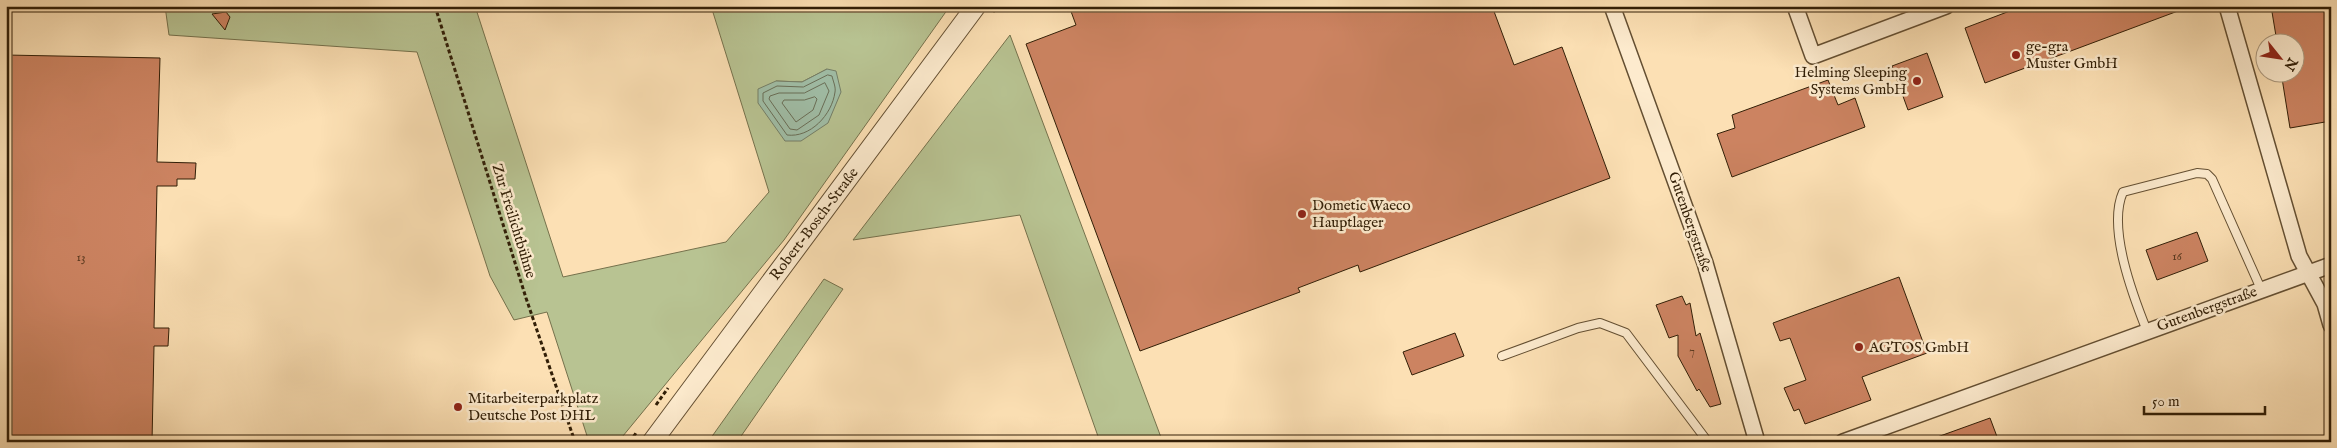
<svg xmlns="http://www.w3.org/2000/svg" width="2337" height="448" font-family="'IM FELL English',serif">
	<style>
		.green { fill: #b8c392; stroke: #75714c; fill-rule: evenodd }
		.water { fill: #a0bea7; stroke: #747e67 }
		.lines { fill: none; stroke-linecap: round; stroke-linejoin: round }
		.shore { stroke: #696e57; stroke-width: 1 }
		.building { fill: #cc8361; stroke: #321f07 }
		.service-casing { stroke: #644f32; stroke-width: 10 }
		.minor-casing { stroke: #644f32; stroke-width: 18 }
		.tertiary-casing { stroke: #644f32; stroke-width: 21 }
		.path { stroke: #321f07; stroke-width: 3; stroke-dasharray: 4 2.5; stroke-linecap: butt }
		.service { stroke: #fdebce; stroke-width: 8 }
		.minor { stroke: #fdebce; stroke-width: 15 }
		.tertiary { stroke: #fdebce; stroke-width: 19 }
		.poi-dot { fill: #8f2418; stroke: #fdebce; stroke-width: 2 }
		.labels { text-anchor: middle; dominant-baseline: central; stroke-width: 5; stroke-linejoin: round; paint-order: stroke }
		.number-label { font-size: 12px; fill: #58381e }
		.poi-label { font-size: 15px; fill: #321f07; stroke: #fdebce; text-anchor: start }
		.street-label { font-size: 15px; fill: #321f07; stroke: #fdebce }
	</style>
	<rect width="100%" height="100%" fill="#fce0b4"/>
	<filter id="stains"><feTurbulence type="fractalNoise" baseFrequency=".004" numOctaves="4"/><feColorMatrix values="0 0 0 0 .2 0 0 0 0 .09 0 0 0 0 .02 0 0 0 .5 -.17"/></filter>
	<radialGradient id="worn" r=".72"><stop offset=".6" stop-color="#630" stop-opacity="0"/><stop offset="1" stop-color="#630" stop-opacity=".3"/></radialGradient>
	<g class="green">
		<path d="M165,6H475L563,277L726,242L769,192L711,6H950L784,240L618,442H589L547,312L514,320L490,276L417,52L169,35ZM827,69L785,141L776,81L802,82Z"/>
		<path d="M1010,35L1162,440L1163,442H1100L1020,215L853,240Z"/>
		<path d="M824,279L843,289L737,442H708Z"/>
	</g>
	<path class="water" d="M827,69L836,71L841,92L828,123L801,141H785L758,103V89L776,81L802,82Z"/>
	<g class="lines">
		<g class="shore">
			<path d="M828,75L832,76C833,81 836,87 835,92C832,115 810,138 787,135L763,101V93L777,86L803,87Z"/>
			<path d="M825,83L829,91L819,115L797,130L790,129L769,99L770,96L779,93H804Z"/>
			<path d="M815,97L817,99L813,110L796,122L782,103L784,100H804Z"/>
		</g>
	</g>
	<g class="building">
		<path d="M1069,6H1492L1514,65L1562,47L1610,178L1360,272L1358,265L1298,288L1300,292L1140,351L1026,44L1076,25Z"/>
		<path d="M2023,6H2186V8L1985,83L1965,28Z"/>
		<path d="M2271,6H2331V121L2290,128L2281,72H2294V42H2277Z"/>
		<path d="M226,12L230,17L225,30L212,14Z"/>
		<path d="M1927,53L1943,97L1908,110L1892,66Z"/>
		<path d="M6,55L160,58L157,162L196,163L195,179H177V186H157L154,328H169L168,346H154L152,442H6Z"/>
		<path d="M1828,80L1838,105L1855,98L1865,127L1732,177L1717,134L1735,128L1732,115Z"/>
		<path d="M2197,232L2208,261L2157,280L2146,250Z"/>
		<path d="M1899,277L1927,353L1862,377L1871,400L1805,424L1799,409L1794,411L1784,388L1806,380L1790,338L1780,341L1773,323Z"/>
		<path d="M1682,296L1686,305L1690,303L1696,336L1700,333L1721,404L1710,407L1699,389L1697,391L1678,356V335L1669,338L1656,305Z"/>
		<path d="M1455,333L1464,356L1412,375L1403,352Z"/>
		<path d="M1990,418L1999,442H1930L1929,440Z"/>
	</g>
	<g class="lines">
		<g class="service-casing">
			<g id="service">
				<path d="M2147,331C2133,296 2107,228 2123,192L2197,173L2207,174L2212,179L2261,289"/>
				<path d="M1502,356L1578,328L1600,323L1626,333L1708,442"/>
			</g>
		</g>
		<g class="minor-casing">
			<g id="minor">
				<path d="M1612,6L1705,263L1757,442"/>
				<path d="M1795,6L1813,56L1946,6"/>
				<path d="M2227,6L2299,256L2325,304L2331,325"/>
				<path d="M1843,442L2331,265"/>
			</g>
		</g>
		<g class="tertiary-casing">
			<path id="tertiary" d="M652,442L976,6"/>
		</g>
		<g class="path">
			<path d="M435,6L526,298L575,442"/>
			<path d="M993,12L997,6"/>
			<path d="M656,405L668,388"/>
			<path d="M630,442L636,433"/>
		</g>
		<use href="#service" class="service"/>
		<use href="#minor" class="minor"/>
		<use href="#tertiary" class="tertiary"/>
	</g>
	<g class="poi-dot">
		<circle cx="2016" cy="55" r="5"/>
		<circle cx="1917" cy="81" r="5"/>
		<circle cx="1302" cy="214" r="5"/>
		<circle cx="1859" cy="347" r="5"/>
		<circle cx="458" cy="407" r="5"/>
	</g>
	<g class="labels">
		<g class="number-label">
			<text x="2177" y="256">16</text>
			<text x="81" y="257">13</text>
			<text x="1692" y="351">7</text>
		</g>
		<g class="poi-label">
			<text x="2026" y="46">ge-gra<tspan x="2026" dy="17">Muster GmbH</tspan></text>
			<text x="1907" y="72" text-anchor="end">Helming Sleeping<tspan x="1907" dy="17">Systems GmbH</tspan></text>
			<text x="1312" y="205">Dometic Waeco<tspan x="1312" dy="17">Hauptlager</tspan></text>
			<text x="1869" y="347">AGTOS GmbH</text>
			<text x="468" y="398">Mitarbeiterparkplatz<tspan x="468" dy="17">Deutsche Post DHL</tspan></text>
		</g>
		<g class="street-label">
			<text transform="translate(514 221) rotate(73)">Zur Freilichtbühne</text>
			<text transform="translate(1690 222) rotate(71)">Gutenbergstraße</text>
			<text transform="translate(814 224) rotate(-53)">Robert-Bosch-Straße</text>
			<text transform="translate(2207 309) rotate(-20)">Gutenbergstraße</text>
		</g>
	</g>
	<rect width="2337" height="448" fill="none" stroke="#fce0b4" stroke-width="25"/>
	<rect x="8" y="8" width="2322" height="433" fill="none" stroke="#321f07" stroke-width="2.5"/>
	<rect x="12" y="12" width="2312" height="423" fill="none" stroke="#321f07"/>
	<g transform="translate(2280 58) rotate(120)"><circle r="24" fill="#fdebce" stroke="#ac997e"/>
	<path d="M0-4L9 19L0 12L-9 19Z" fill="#8f2418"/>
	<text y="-8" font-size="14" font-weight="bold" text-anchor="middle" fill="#321f07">N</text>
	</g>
	<path d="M2144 406v8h121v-8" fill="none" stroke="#321f07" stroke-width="2.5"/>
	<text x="2152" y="406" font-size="15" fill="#321f07" stroke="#fdebce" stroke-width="4" paint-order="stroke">50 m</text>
	<rect width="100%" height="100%" filter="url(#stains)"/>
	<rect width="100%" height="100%" fill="url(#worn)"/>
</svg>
